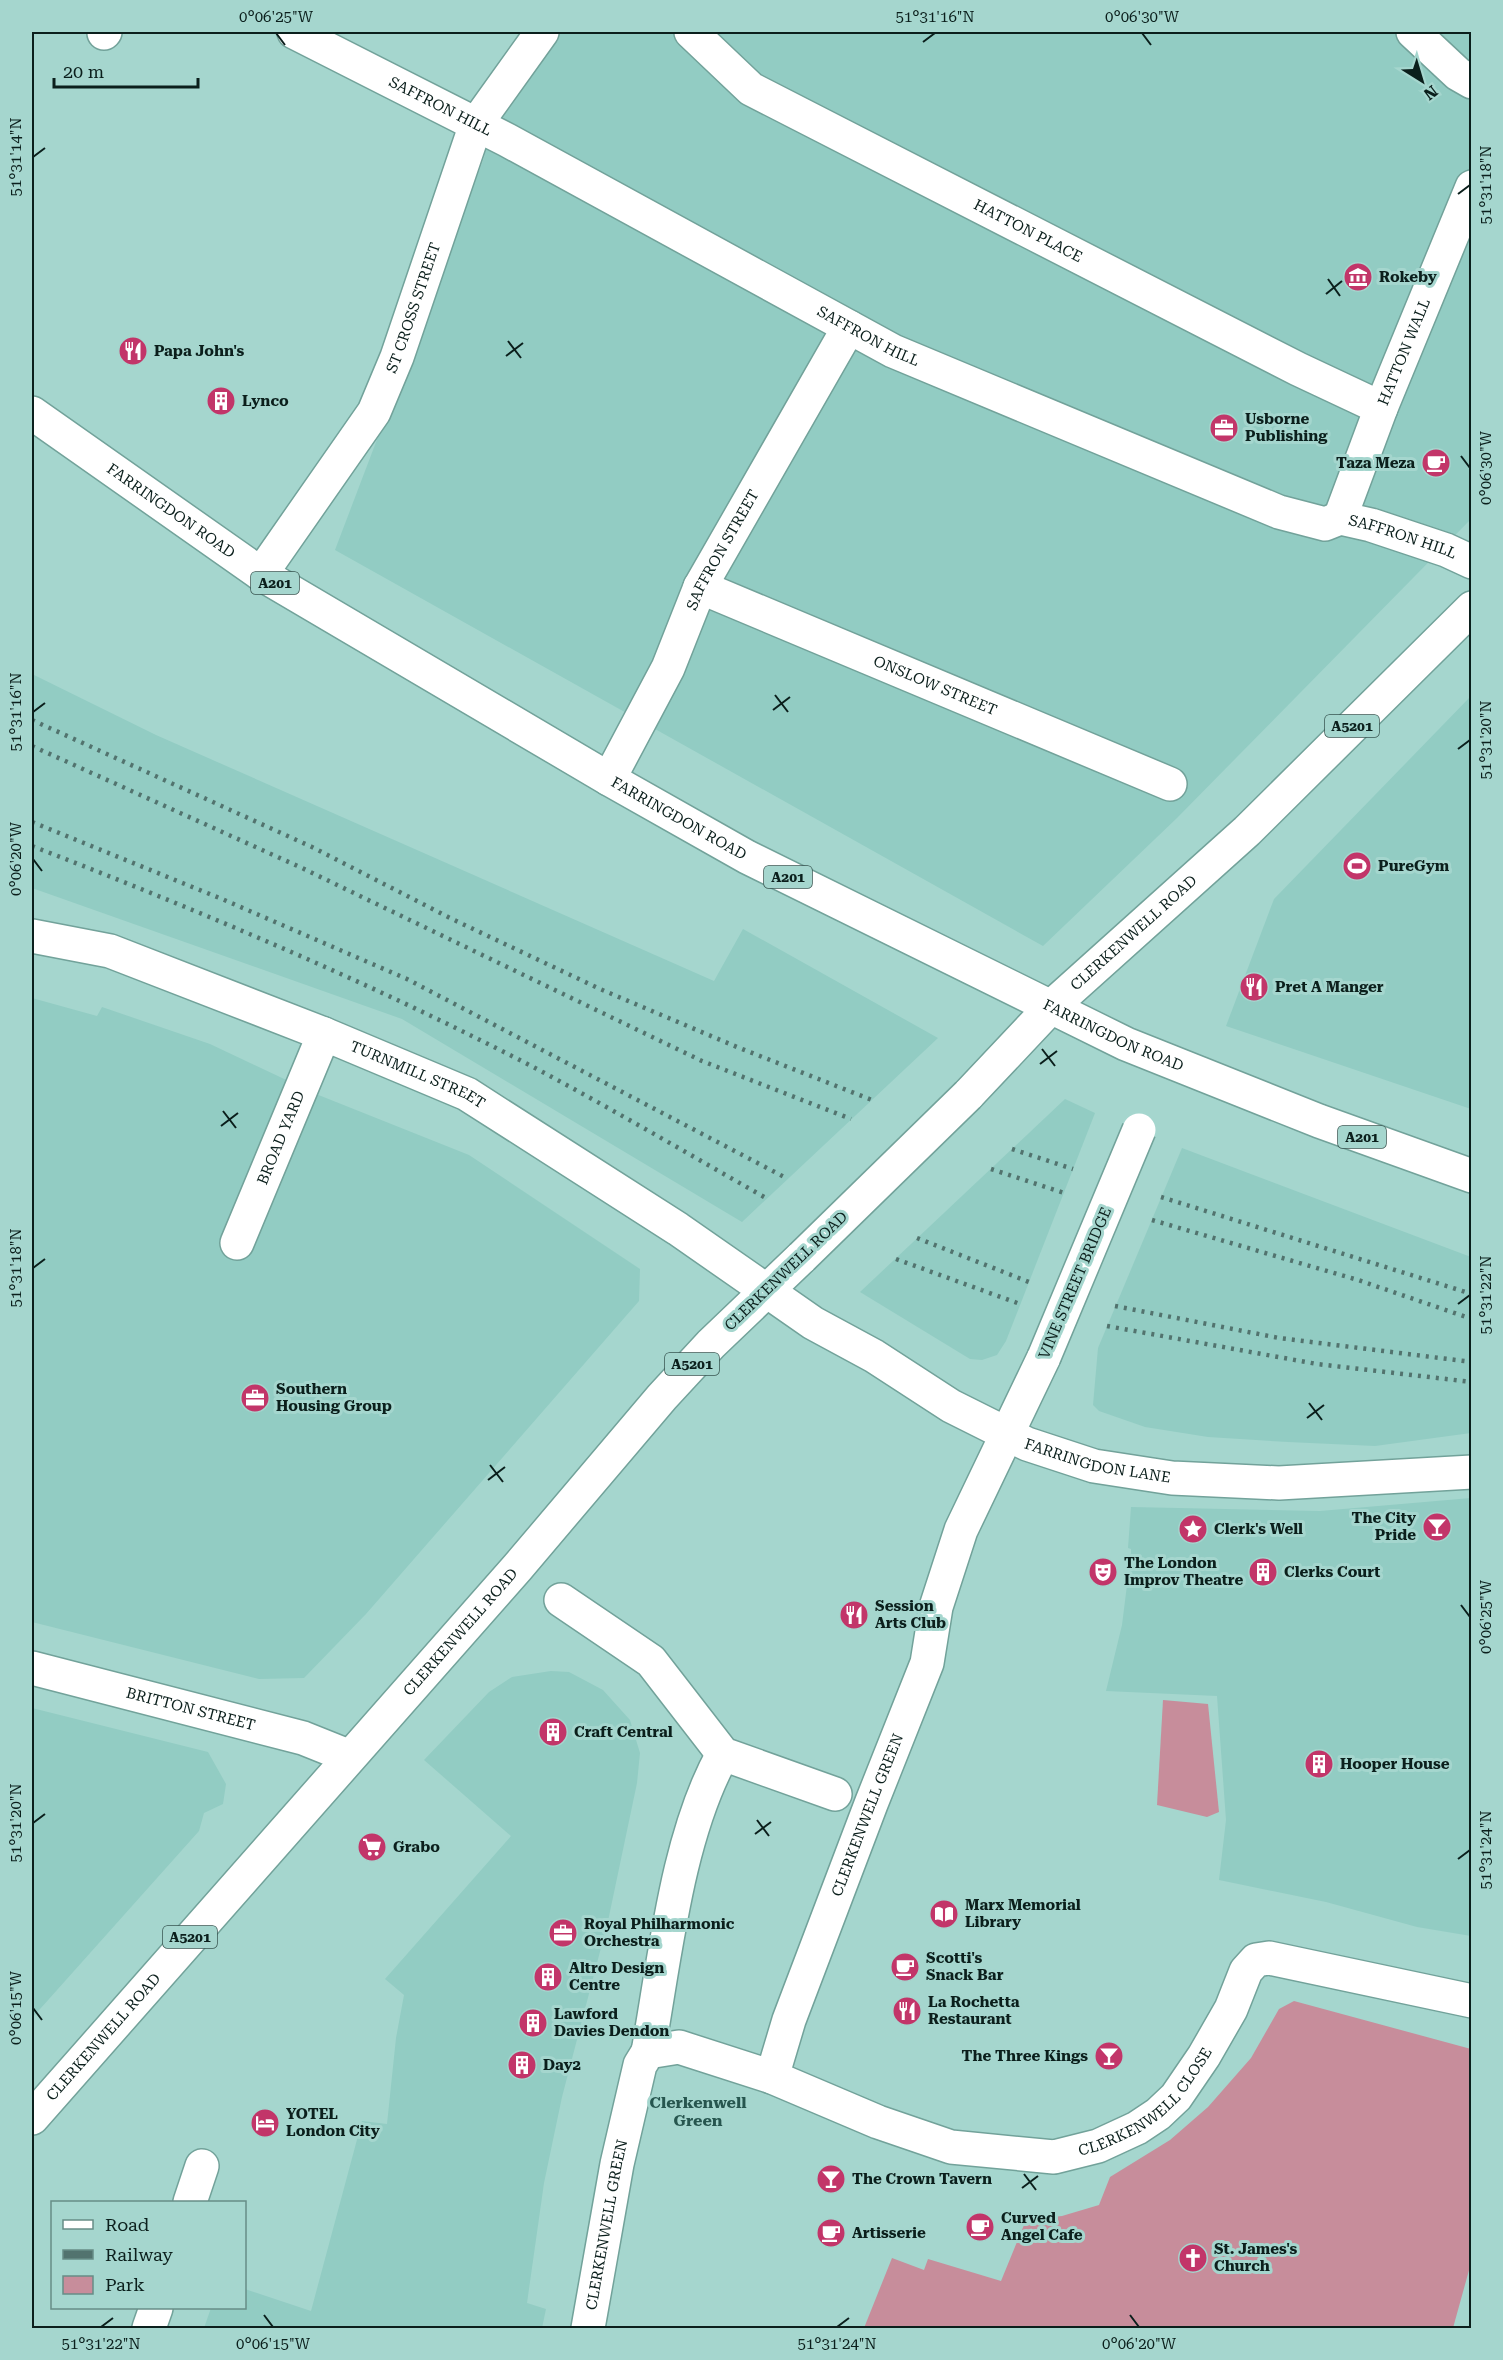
<svg xmlns="http://www.w3.org/2000/svg" width="1503" height="2360" font-family="'Roboto Serif',serif">
	<style>
		.built { fill: #92ccc3 }
		.green { fill: #c78d9b }
		.lines { fill: none; stroke-linecap: round; stroke-linejoin: round }
		.pedestrian-casing { stroke: #72a29a; stroke-width: 36 }
		.minor-casing { stroke: #72a29a; stroke-width: 36 }
		.secondary-casing { stroke: #72a29a; stroke-width: 36 }
		.primary-casing { stroke: #72a29a; stroke-width: 36 }
		.pedestrian { stroke: #fff; stroke-width: 33 }
		.minor { stroke: #fff; stroke-width: 33 }
		.secondary { stroke: #fff; stroke-width: 33 }
		.primary { stroke: #fff; stroke-width: 33 }
		.rail { stroke: #52736e; stroke-width: 4.5; stroke-dasharray: 3 6; stroke-linecap: butt }
		.minor-bridge-casing { stroke: #72a29a; stroke-width: 36; stroke-linecap: butt }
		.primary-bridge-casing { stroke: #72a29a; stroke-width: 36; stroke-linecap: butt }
		.minor-bridge { stroke: #fff; stroke-width: 33 }
		.primary-bridge { stroke: #fff; stroke-width: 33 }
		.ticks { fill: none; stroke: #0b1f1c; stroke-width: 2 }
		.labels { text-anchor: middle; dominant-baseline: central; stroke-width: 6; stroke-linejoin: round; paint-order: stroke }
		.shield { fill: #a5d6ce; stroke: #395651; stroke-width: 1.5 }
		.shield-label { font-size: 14px; font-weight: bold; fill: #0b1f1c }
		.street-label { font-size: 15px; fill: #0b1f1c; stroke: #a5d6ce }
		.poi-label { font-size: 15px; font-weight: bold; fill: #0b1f1c; stroke: #a5d6ce; text-anchor: start }
		.neighbourhood-label { font-size: 16px; font-weight: bold; fill: #27564f; stroke: #a5d6ce }
		.neatline { fill: none; stroke: #0b1f1c; stroke-width: 2 }
		.ticks-label { font-size: 15px; text-anchor: middle; fill: #0b1f1c }
	</style>
	<rect width="100%" height="100%" fill="#a5d6ce"/>
	<g class="built">
		<path d="M555,32H1471V519L1177,818L1043,946L335,550L484,158L494,116Z"/>
		<path d="M32,674L156,735L714,981L743,929L938,1038L742,1222L402,1019L32,888Z"/>
		<path d="M1471,696V1109L1226,1026L1274,899Z"/>
		<path d="M32,998L97,1016L102,1007L210,1044L316,1094L469,1155L640,1269L639,1301L366,1614L304,1678L259,1679L32,1622Z"/>
		<path d="M1065,1099L1095,1113L1006,1341L997,1355L982,1360L970,1359L860,1292Z"/>
		<path d="M1182,1148L1471,1257V1433L1375,1446L1288,1442L1208,1437L1145,1427L1099,1411L1093,1405L1098,1348Z"/>
		<path d="M1471,1498V1936L1417,1927L1326,1902L1219,1880L1226,1820L1217,1696L1106,1691L1122,1625L1131,1553V1549L1128,1548L1131,1507L1320,1511Z"/>
		<path d="M551,1671L569,1672L603,1690L630,1720L640,1753L637,1783L608,1921L562,2097L544,2183L527,2303L546,2309L542,2328H204L211,2308H244L245,2289L311,2311L362,2121L387,2124L396,2038L404,1995L385,1979L511,1836L424,1760L489,1692L512,1677Z"/>
		<path d="M32,1708L208,1752L226,1784L223,1804L204,1813L199,1831L32,2018Z"/>
	</g>
	<g class="green">
		<path d="M1163,1700L1208,1704L1219,1812L1207,1817L1157,1805Z"/>
		<path d="M1294,2001L1471,2049V2263L1453,2328H864L892,2258L924,2270L928,2259L1001,2281L1026,2220L1062,2216L1099,2205L1110,2177L1170,2140L1208,2107L1251,2058L1279,2009Z"/>
	</g>
	<g class="lines">
		<g class="pedestrian-casing">
			<g id="pedestrian">
				<path d="M561,1600L651,1661L723,1754L835,1794"/>
				<path d="M648,2052C665,1958 677,1836 723,1754"/>
			</g>
		</g>
		<g class="minor-casing">
			<g id="minor">
				<path id="s1" d="M294,32L507,140L893,351L1279,512L1325,524L1340,518L1371,525L1446,550L1472,562"/>
				<path id="s2" d="M691,32L751,89L1298,369L1381,408"/>
				<path d="M104,33L105,32"/>
				<path id="s3" d="M1340,518L1381,408L1472,187"/>
				<path id="s4" d="M261,574L374,412L397,357L476,124L542,32"/>
				<path id="s5" d="M700,587L1170,784"/>
				<path id="s6" d="M609,779L668,668L700,587L849,327"/>
				<path id="s7" d="M32,936L110,951L324,1034L467,1094L678,1229L813,1323L874,1356L951,1406L1027,1444L1094,1466L1172,1478L1279,1483L1472,1472"/>
				<path id="s8" d="M237,1243L324,1034"/>
				<path id="s9" d="M32,1668L303,1738L348,1756"/>
				<path id="s10" d="M772,2077L789,2020L871,1804L927,1663L936,1607L961,1530L1044,1357"/>
				<path d="M190,2202L202,2166"/>
				<path d="M149,2328L156,2308"/>
				<path id="s11" d="M588,2328L617,2164L640,2065L648,2052L679,2047L772,2077L878,2122L951,2147L1054,2157L1098,2146L1137,2128L1158,2114L1176,2097L1204,2056L1231,2009L1246,1971L1256,1960L1269,1958L1472,2001"/>
			</g>
		</g>
		<g class="secondary-casing">
			<path id="secondary" d="M1413,32L1458,74L1472,82"/>
		</g>
		<g class="primary-casing">
			<g id="primary">
				<path id="s12" d="M32,413L261,574L609,779L747,857L1126,1044L1319,1121L1472,1176"/>
				<path id="s13" d="M968,1095L1051,1007L1247,831L1472,608"/>
				<path id="s14" d="M32,2118L517,1568L662,1397L711,1344L802,1257"/>
			</g>
		</g>
		<use href="#pedestrian" class="pedestrian"/>
		<use href="#minor" class="minor"/>
		<use href="#secondary" class="secondary"/>
		<use href="#primary" class="primary"/>
		<g class="rail">
			<path d="M32,720L312,847L452,919L600,989L737,1047L872,1100"/>
			<path d="M32,746L302,868L702,1061L851,1119"/>
			<path d="M32,822L222,899L407,979L788,1179"/>
			<path d="M32,846C203,912 374,984 537,1069C614,1110 690,1155 766,1198"/>
			<path d="M1012,1149L1073,1169"/>
			<path d="M991,1169L1064,1193"/>
			<path d="M1161,1197L1472,1294"/>
			<path d="M1152,1220L1358,1280L1472,1319"/>
			<path d="M917,1238L1029,1282"/>
			<path d="M896,1259L1020,1304"/>
			<path d="M1115,1306L1279,1338L1472,1362"/>
			<path d="M1107,1326L1317,1364L1472,1382"/>
		</g>
		<g class="minor-bridge-casing">
			<path id="minor-bridge" d="M1044,1357L1139,1130"/>
		</g>
		<g class="primary-bridge-casing">
			<path id="primary-bridge" d="M802,1257L968,1095"/>
		</g>
		<use href="#minor-bridge" class="minor-bridge"/>
		<use href="#primary-bridge" class="primary-bridge"/>
	</g>
	<path class="ticks" d="M276,33L285,45M1142,33L1151,45M923,42L935,33M33,157L45,148M1458,194L1470,185M1328,279L1340,296M1326,294L1342,281M508,341L521,358M506,356L523,343M1461,456L1470,468M775,695L788,712M773,710L790,697M33,712L45,703M1458,749L1470,740M33,859L42,871M1042,1049L1055,1066M1040,1064L1057,1051M223,1111L236,1128M221,1126L238,1113M33,1268L45,1259M1458,1304L1470,1295M1309,1403L1322,1420M1307,1418L1324,1405M490,1465L503,1482M488,1480L505,1467M1461,1605L1470,1617M757,1820L769,1836M33,1823L45,1814M755,1834L771,1822M1458,1859L1470,1850M33,2008L42,2020M1024,2174L1036,2190M1022,2188L1038,2176M264,2315L273,2327M1130,2315L1139,2327M101,2327L113,2318M837,2327L849,2318"/>
	<defs>
		<g id="museum-disc" transform="scale(1.5)"><circle r="9.5" fill="#c23569" stroke="#a5d6ce"/><path d="M0-6L6-3V-2H-6V-3ZM-5-1h2V3h-2ZM-1-1h2V3h-2ZM3-1h2V3H3ZM-6 4H6V6H-6Z" fill="#fff"/></g>
		<g id="restaurant-disc" transform="scale(1.5)"><circle r="9.5" fill="#c23569" stroke="#a5d6ce"/><path d="M-5-6h1v4h1v-4h1v4h1v-4h1v5L-1.5 .5V6h-2V.5L-5-1ZM5-6V6H3V1.5H1.5Q1.5-4 5-6Z" fill="#fff"/></g>
		<g id="building-disc" transform="scale(1.5)"><circle r="9.5" fill="#c23569" stroke="#a5d6ce"/><path d="M-4-6H4V6H1V3H-1V6H-4ZM-2.5-4.3h1.7v1.8h-1.7ZM.8-4.3h1.7v1.8H.8ZM-2.5-1h1.7V.8h-1.7ZM.8-1h1.7V.8H.8Z" fill="#fff"/></g>
		<g id="office-disc" transform="scale(1.5)"><circle r="9.5" fill="#c23569" stroke="#a5d6ce"/><path d="M-6-3h4V-5.5h4V-3h4V5H-6ZM-1-4.5V-3h2v-1.5ZM-6 0V1H6V0Z" fill="#fff"/></g>
		<g id="cafe-disc" transform="scale(1.5)"><circle r="9.5" fill="#c23569" stroke="#a5d6ce"/><path d="M-5.5-4.5H6V0H3Q3 3.5 0 3.5H-2.5Q-5.5 3.5-5.5 0ZM3-3.2v2h1.7v-2ZM-6 4.5H4V6H-6Z" fill="#fff"/></g>
		<g id="stadium-disc" transform="scale(1.5)"><circle r="9.5" fill="#c23569" stroke="#a5d6ce"/><path d="M0-5a6.5 5 0 1 0 0 10a6.5 5 0 1 0 0-10ZM-3.5-1.8h7v3.6h-7Z" fill="#fff"/></g>
		<g id="bar-disc" transform="scale(1.5)"><circle r="9.5" fill="#c23569" stroke="#a5d6ce"/><path d="M-6-5H6L.8 .8V4.5H3.5V6h-7V4.5H-.8V.8Z" fill="#fff"/></g>
		<g id="sight-disc" transform="scale(1.5)"><circle r="9.5" fill="#c23569" stroke="#a5d6ce"/><path d="M0-6L1.8-2.2L6-1.7L2.9 1.2L3.7 5.4L0 3.3L-3.7 5.4L-2.9 1.2L-6-1.7L-1.8-2.2Z" fill="#fff"/></g>
		<g id="theatre-disc" transform="scale(1.5)"><circle r="9.5" fill="#c23569" stroke="#a5d6ce"/><path d="M-5-5.5Q0-4 5-5.5V0Q5 5 0 6Q-5 5-5 0ZM-3.3-2.5H-1v1.5H-3.3ZM1-2.5H3.3v1.5H1ZM-2.8 1Q0 5.5 2.8 1Z" fill="#fff"/></g>
		<g id="supermarket-disc" transform="scale(1.5)"><circle r="9.5" fill="#c23569" stroke="#a5d6ce"/><path d="M-6-5.5h2.5l.6 2H6L4.5 2H-2.5L-4.4-4H-6ZM-1.5 3.2a1.3 1.3 0 1 0 .1 0ZM3 3.2a1.3 1.3 0 1 0 .1 0Z" fill="#fff"/></g>
		<g id="library-disc" transform="scale(1.5)"><circle r="9.5" fill="#c23569" stroke="#a5d6ce"/><path d="M-6-4Q-3-5.5-.7-3.5V5Q-3 3-6 4ZM6-4Q3-5.5 .7-3.5V5Q3 3 6 4Z" fill="#fff"/></g>
		<g id="hotel-disc" transform="scale(1.5)"><circle r="9.5" fill="#c23569" stroke="#a5d6ce"/><path d="M-6-4.5h1.5V1H6V5H4.5V3h-9V5H-6ZM-4 0a1.8 1.8 0 1 1 3.6 0ZM.5 0V-2.5h3Q6-2.5 6 0Z" fill="#fff"/></g>
		<g id="church-disc" transform="scale(1.5)"><circle r="9.5" fill="#c23569" stroke="#a5d6ce"/><path d="M-1.2-6h2.4v3.5h3.3v2.4h-3.3V6h-2.4V-.1h-3.3v-2.4h3.3Z" fill="#fff"/></g>
	</defs>
	<g fill-rule="evenodd">
		<use href="#museum-disc" x="1358" y="277"/>
		<use href="#restaurant-disc" x="133" y="351"/>
		<use href="#building-disc" x="221" y="401"/>
		<use href="#office-disc" x="1224" y="428"/>
		<use href="#cafe-disc" x="1436" y="463"/>
		<use href="#stadium-disc" x="1357" y="866"/>
		<use href="#restaurant-disc" x="1254" y="987"/>
		<use href="#office-disc" x="255" y="1398"/>
		<use href="#bar-disc" x="1437" y="1527"/>
		<use href="#sight-disc" x="1193" y="1529"/>
		<use href="#theatre-disc" x="1103" y="1572"/>
		<use href="#building-disc" x="1263" y="1572"/>
		<use href="#restaurant-disc" x="854" y="1615"/>
		<use href="#building-disc" x="553" y="1732"/>
		<use href="#building-disc" x="1319" y="1764"/>
		<use href="#supermarket-disc" x="372" y="1847"/>
		<use href="#library-disc" x="944" y="1914"/>
		<use href="#office-disc" x="563" y="1933"/>
		<use href="#cafe-disc" x="905" y="1967"/>
		<use href="#building-disc" x="548" y="1977"/>
		<use href="#restaurant-disc" x="907" y="2011"/>
		<use href="#building-disc" x="533" y="2023"/>
		<use href="#bar-disc" x="1109" y="2056"/>
		<use href="#building-disc" x="522" y="2065"/>
		<use href="#hotel-disc" x="265" y="2123"/>
		<use href="#bar-disc" x="831" y="2179"/>
		<use href="#cafe-disc" x="980" y="2227"/>
		<use href="#cafe-disc" x="831" y="2233"/>
		<use href="#church-disc" x="1193" y="2258"/>
	</g>
	<g class="labels">
		<g class="shield">
			<rect x="251" y="572" width="48" height="22" rx="4.5"/>
			<rect x="1325" y="715" width="54" height="22" rx="4.5"/>
			<rect x="764" y="866" width="48" height="22" rx="4.5"/>
			<rect x="1338" y="1126" width="48" height="22" rx="4.5"/>
			<rect x="665" y="1353" width="54" height="22" rx="4.5"/>
			<rect x="163" y="1926" width="54" height="22" rx="4.5"/>
		</g>
		<g class="shield-label">
			<text x="275" y="583">A201</text>
			<text x="1352" y="726">A5201</text>
			<text x="788" y="877">A201</text>
			<text x="1362" y="1137">A201</text>
			<text x="692" y="1364">A5201</text>
			<text x="190" y="1937">A5201</text>
		</g>
		<g class="street-label">
			<text stroke="none"><textPath href="#s1" startOffset="164">SAFFRON HILL</textPath></text>
			<text stroke="none"><textPath href="#s2" startOffset="394">HATTON PLACE</textPath></text>
			<text stroke="none"><textPath href="#s4" startOffset="309">ST CROSS STREET</textPath></text>
			<text stroke="none"><textPath href="#s1" startOffset="650">SAFFRON HILL</textPath></text>
			<text stroke="none"><textPath href="#s3" startOffset="178">HATTON WALL</textPath></text>
			<text stroke="none"><textPath href="#s12" startOffset="170">FARRINGDON ROAD</textPath></text>
			<text stroke="none"><textPath href="#s1" startOffset="1226">SAFFRON HILL</textPath></text>
			<text stroke="none"><textPath href="#s6" startOffset="256">SAFFRON STREET</textPath></text>
			<text stroke="none"><textPath href="#s5" startOffset="255">ONSLOW STREET</textPath></text>
			<text stroke="none"><textPath href="#s12" startOffset="764">FARRINGDON ROAD</textPath></text>
			<text stroke="none"><textPath href="#s13" startOffset="232">CLERKENWELL ROAD</textPath></text>
			<text stroke="none"><textPath href="#s12" startOffset="1250">FARRINGDON ROAD</textPath></text>
			<text stroke="none"><textPath href="#s7" startOffset="411">TURNMILL STREET</textPath></text>
			<text stroke="none"><textPath href="#s8" startOffset="114">BROAD YARD</textPath></text>
			<text transform="translate(786 1271) rotate(-44)">CLERKENWELL ROAD</text>
			<text transform="translate(1075 1283) rotate(-67)">VINE STREET BRIDGE</text>
			<text stroke="none"><textPath href="#s7" startOffset="1198">FARRINGDON LANE</textPath></text>
			<text stroke="none"><textPath href="#s14" startOffset="648">CLERKENWELL ROAD</textPath></text>
			<text stroke="none"><textPath href="#s9" startOffset="164">BRITTON STREET</textPath></text>
			<text stroke="none"><textPath href="#s10" startOffset="279">CLERKENWELL GREEN</textPath></text>
			<text stroke="none"><textPath href="#s14" startOffset="108">CLERKENWELL ROAD</textPath></text>
			<text stroke="none"><textPath href="#s11" startOffset="819">CLERKENWELL CLOSE</textPath></text>
			<text stroke="none"><textPath href="#s11" startOffset="105">CLERKENWELL GREEN</textPath></text>
		</g>
		<g class="poi-label">
			<text x="1379" y="277">Rokeby</text>
			<text x="154" y="351">Papa John's</text>
			<text x="242" y="401">Lynco</text>
			<text x="1245" y="419">Usborne<tspan x="1245" dy="17">Publishing</tspan></text>
			<text x="1415" y="463" text-anchor="end">Taza Meza</text>
			<text x="1378" y="866">PureGym</text>
			<text x="1275" y="987">Pret A Manger</text>
			<text x="276" y="1389">Southern<tspan x="276" dy="17">Housing Group</tspan></text>
			<text x="1416" y="1518" text-anchor="end">The City<tspan x="1416" dy="17">Pride</tspan></text>
			<text x="1214" y="1529">Clerk's Well</text>
			<text x="1124" y="1563">The London<tspan x="1124" dy="17">Improv Theatre</tspan></text>
			<text x="1284" y="1572">Clerks Court</text>
			<text x="875" y="1606">Session<tspan x="875" dy="17">Arts Club</tspan></text>
			<text x="574" y="1732">Craft Central</text>
			<text x="1340" y="1764">Hooper House</text>
			<text x="393" y="1847">Grabo</text>
			<text x="965" y="1905">Marx Memorial<tspan x="965" dy="17">Library</tspan></text>
			<text x="584" y="1924">Royal Philharmonic<tspan x="584" dy="17">Orchestra</tspan></text>
			<text x="926" y="1958">Scotti's<tspan x="926" dy="17">Snack Bar</tspan></text>
			<text x="569" y="1968">Altro Design<tspan x="569" dy="17">Centre</tspan></text>
			<text x="928" y="2002">La Rochetta<tspan x="928" dy="17">Restaurant</tspan></text>
			<text x="554" y="2014">Lawford<tspan x="554" dy="17">Davies Dendon</tspan></text>
			<text x="1088" y="2056" text-anchor="end">The Three Kings</text>
			<text x="543" y="2065">Day2</text>
			<text x="286" y="2114">YOTEL<tspan x="286" dy="17">London City</tspan></text>
			<text x="852" y="2179">The Crown Tavern</text>
			<text x="1001" y="2218">Curved<tspan x="1001" dy="17">Angel Cafe</tspan></text>
			<text x="852" y="2233">Artisserie</text>
			<text x="1214" y="2249">St. James's<tspan x="1214" dy="17">Church</tspan></text>
		</g>
		<g class="neighbourhood-label">
			<text x="698" y="2102">Clerkenwell<tspan x="698" dy="18">Green</tspan></text>
		</g>
	</g>
	<rect width="1503" height="2360" fill="none" stroke="#a5d6ce" stroke-width="66"/>
	<rect x="51" y="2201" width="195" height="108" fill="#a5d6ce" stroke="#678d87" stroke-width="1.5"/>
	<rect x="63" y="2220" width="30" height="9" fill="#ffffff" stroke="#678d87" stroke-width="1.5"/>
	<text x="105" y="2231" font-size="18" fill="#0b1f1c">Road</text>
	<rect x="63" y="2250" width="30" height="9" fill="#52736e" stroke="#678d87" stroke-width="1.5"/>
	<text x="105" y="2261" font-size="18" fill="#0b1f1c">Railway</text>
	<rect x="63" y="2276" width="30" height="18" fill="#c78d9b" stroke="#678d87" stroke-width="1.5"/>
	<text x="105" y="2291" font-size="18" fill="#0b1f1c">Park</text>
	<g transform="translate(1422 81) rotate(143)" stroke="#a5d6ce" stroke-width="4.5" paint-order="stroke">
	<path d="M0-4.5L10 22L0 15L-10 22Z" fill="#0b1f1c"/>
	<text y="-9" font-size="16" font-weight="bold" text-anchor="middle" fill="#0b1f1c">N</text>
	</g>
	<path d="M54 78v9h144v-9" fill="none" stroke="#0b1f1c" stroke-width="3"/>
	<text x="63" y="78" font-size="18" fill="#0b1f1c" stroke="#a5d6ce" stroke-width="4.5" paint-order="stroke">20 m</text>
	<rect x="33" y="33" width="1437" height="2294" class="neatline"/>
	<g class="ticks-label">
		<text x="276" y="22">0°06'25"W</text>
		<text x="935" y="22">51°31'16"N</text>
		<text x="1142" y="22">0°06'30"W</text>
		<text transform="translate(16 157) rotate(-90)" y="5">51°31'14"N</text>
		<text transform="translate(1486 185) rotate(-90)" y="5">51°31'18"N</text>
		<text transform="translate(1486 468) rotate(-90)" y="5">0°06'30"W</text>
		<text transform="translate(16 712) rotate(-90)" y="5">51°31'16"N</text>
		<text transform="translate(1486 740) rotate(-90)" y="5">51°31'20"N</text>
		<text transform="translate(16 859) rotate(-90)" y="5">0°06'20"W</text>
		<text transform="translate(16 1268) rotate(-90)" y="5">51°31'18"N</text>
		<text transform="translate(1486 1295) rotate(-90)" y="5">51°31'22"N</text>
		<text transform="translate(1486 1617) rotate(-90)" y="5">0°06'25"W</text>
		<text transform="translate(16 1823) rotate(-90)" y="5">51°31'20"N</text>
		<text transform="translate(1486 1850) rotate(-90)" y="5">51°31'24"N</text>
		<text transform="translate(16 2008) rotate(-90)" y="5">0°06'15"W</text>
		<text x="101" y="2349">51°31'22"N</text>
		<text x="273" y="2349">0°06'15"W</text>
		<text x="837" y="2349">51°31'24"N</text>
		<text x="1139" y="2349">0°06'20"W</text>
	</g>
</svg>
